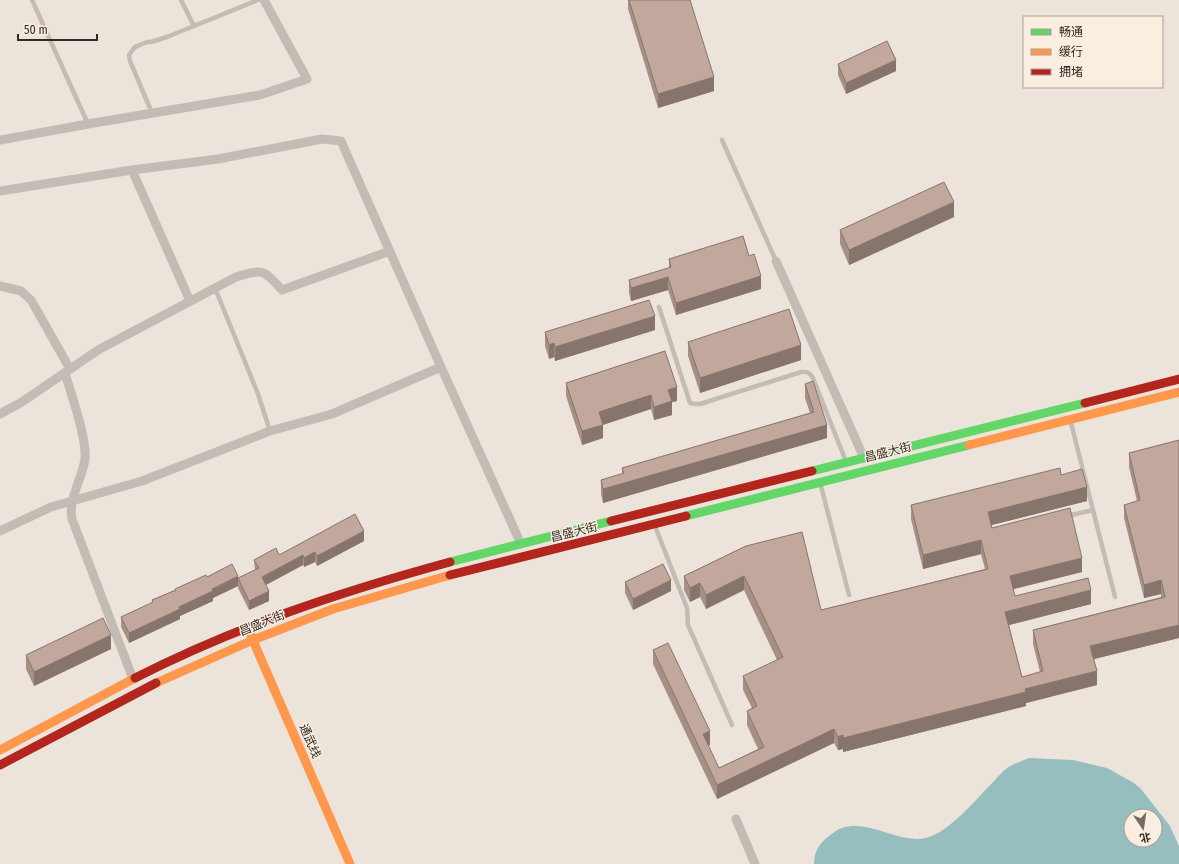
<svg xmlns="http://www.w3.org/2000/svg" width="1179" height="864" font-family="'Fira Sans Condensed','Noto Sans SC',sans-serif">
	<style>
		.water { fill: #97bebe; fill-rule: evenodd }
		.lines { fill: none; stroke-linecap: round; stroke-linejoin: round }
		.lane { stroke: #c3bcb5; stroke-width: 4.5 }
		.street { stroke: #c3bcb5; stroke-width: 9 }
		.fast { stroke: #63d668; stroke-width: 9 }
		.slow { stroke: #ff974d; stroke-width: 9 }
		.jam { stroke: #b3261e; stroke-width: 9 }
		.wall { fill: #a69086 }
		.shaded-wall { fill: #87756d }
		.building { fill: #c1a79c; stroke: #87756d }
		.labels { text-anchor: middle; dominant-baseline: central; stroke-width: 3; stroke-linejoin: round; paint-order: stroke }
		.street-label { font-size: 12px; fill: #342924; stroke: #faeee1 }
	</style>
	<rect width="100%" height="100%" fill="#ece4db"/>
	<path class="water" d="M1029,758L1073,760L1107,768L1134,783L1141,789L1170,826L1179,846V864H814C814,852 819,843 829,836C833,833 838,829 842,828C870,819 898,844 926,838C950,832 977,798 994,781C998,777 1002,772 1007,768C1013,764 1022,761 1029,758ZM1131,816H1155V840H1131Z"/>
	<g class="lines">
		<g class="lane">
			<path d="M32,0L88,124"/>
			<path d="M181,0L194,26"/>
			<path d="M152,113L130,61L129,55L135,47L147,42H151L167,37L258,0"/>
			<path d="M722,140L776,261"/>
			<path d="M215,288L258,394L270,431"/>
			<path d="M659,307L690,403L695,404H700L801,372C807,371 810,373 813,378L845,459"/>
			<path d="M1071,423L1115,597"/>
			<path d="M821,486L849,595"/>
			<path d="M1067,516L1093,510"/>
			<path d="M655,526L687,608L688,625L732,725"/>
		</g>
		<g class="street">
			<path d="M0,140L88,124L260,95L307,79L264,0"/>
			<path d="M132,170L190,301"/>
			<path d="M0,191L132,170L218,159L322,139L341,141L441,367L521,544"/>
			<path d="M776,261L864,458"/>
			<path d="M0,286L21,291L31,300L70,369"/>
			<path d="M65,373C71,394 87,438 85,459C82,480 68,498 72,519L133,679"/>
			<path d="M0,414L22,402L98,350L236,277C263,269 263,269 282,290L390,251"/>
			<path d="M0,531L51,507L142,481L270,431L332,414L441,367"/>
			<path d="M736,819L755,864"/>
		</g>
		<g class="fast">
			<path d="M812,471L1085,403"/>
			<path d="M686,516L969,445"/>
			<path d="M450,562L611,521"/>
		</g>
		<g class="slow">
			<path d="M969,445L1179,392"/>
			<path d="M248,629L350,864"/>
			<path d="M156,683L253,640L333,609L450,575"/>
			<path d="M0,750L135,678"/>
		</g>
		<g class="jam">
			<path d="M1085,403L1179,379"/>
			<path d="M611,521L812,471"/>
			<path d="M450,575L686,516"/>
			<path d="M135,678C237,626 340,592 450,562"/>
			<path d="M0,765L156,683"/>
		</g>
	</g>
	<g class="wall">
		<path d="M628,0H690L714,91L658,108L628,9Z"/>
		<path d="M838,64L896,71L846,94L838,75Z"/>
		<path d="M954,217L849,265L840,244V230Z"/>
		<path d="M749,256L761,289L676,315L668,290L631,301L629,293V280L669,268V259Z"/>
		<path d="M655,330L555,361L554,357L549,359L545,346V332Z"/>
		<path d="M688,342L801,360L700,393L688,356Z"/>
		<path d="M665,351L677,401L672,402V415L654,420L651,409L603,425V438L582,445L566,396V383Z"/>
		<path d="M805,384L827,438L603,503L601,494V480L622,474V468L810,413L805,398Z"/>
		<path d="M1179,440V638L1094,659L1097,685L1026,703V706L843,752V749L838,750L834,743L717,799L653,664V650L710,745L708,746L719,768L758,749L747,725V711L752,708L743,690V676L777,660L744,590L706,609L700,597L690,602L684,590V576L746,546L821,610L985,569L981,554L923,569L911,519V505L1061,475L1087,501L991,525L992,528L1082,572L1013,589L1015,596L1091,604L1009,625L1022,677L1040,672L1033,644V630L1161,597V594L1144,598L1124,518V505L1137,501L1129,467V453Z"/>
		<path d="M364,541L317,566L315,562L304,567L303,565L266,585L269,601L249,610L238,588V578L255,570L254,560L279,555Z"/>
		<path d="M625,582L671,591L633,610L625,593Z"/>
		<path d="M238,586L213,598V601L180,616V619L129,643L121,627V617L152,603V600L175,590V589Z"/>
		<path d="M111,649L34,686L26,669V655Z"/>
	</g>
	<g class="shaded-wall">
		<path d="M896,60V71L846,94V83Z"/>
		<path d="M714,77V91L658,108V94Z"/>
		<path d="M954,202V217L849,265V250Z"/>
		<path d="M761,276V289L676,315V303Z"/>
		<path d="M668,277V290L631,301V288Z"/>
		<path d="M655,316V330L555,361V347Z"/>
		<path d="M554,343V357L549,359V345Z"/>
		<path d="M801,345V360L700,393V378Z"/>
		<path d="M677,387V401L672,402V415L654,420V407L668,390Z"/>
		<path d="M651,395V409L599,426V412Z"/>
		<path d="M603,425V438L582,445V431Z"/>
		<path d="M827,425V438L603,503V489Z"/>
		<path d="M1087,487V501L988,526V512Z"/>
		<path d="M364,531V541L317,566V556Z"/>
		<path d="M981,540V554L923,569V555Z"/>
		<path d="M315,552V562L304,567V558Z"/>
		<path d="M303,555V565L262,587V577Z"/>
		<path d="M1082,558V572L1010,590V576Z"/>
		<path d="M238,576V586L213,598V601L180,616V619L129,643V633Z"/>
		<path d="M744,576V590L706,609V595Z"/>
		<path d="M671,580V591L633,610V599Z"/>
		<path d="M1161,580V594L1144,598V585Z"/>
		<path d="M700,583V597L690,602V588Z"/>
		<path d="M1091,590V604L1005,626V612Z"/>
		<path d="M269,591V601L249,610V601Z"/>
		<path d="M1179,625V638L1090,660V646Z"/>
		<path d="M111,635V649L34,686V672Z"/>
		<path d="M1097,671V685L1026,703V706L843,752V738L1025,689Z"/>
		<path d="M834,729V743L717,799V785Z"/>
		<path d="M710,731V745L703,748V734Z"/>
		<path d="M843,735V749L838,750V737Z"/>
	</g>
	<g class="building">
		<path d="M629,0H690L714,77L658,94Z"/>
		<path d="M887,41L896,60L846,83L838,64Z"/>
		<path d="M944,182L954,202L849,250L840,230Z"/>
		<path d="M743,236L749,256L754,254L761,276L676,303L668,277L631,288L629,280L671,267L669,259Z"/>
		<path d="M649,300L655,316L555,347L554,343L549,345L545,332Z"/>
		<path d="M789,309L801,345L700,378L688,342Z"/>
		<path d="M665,351L677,387L668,390L672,401L654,407L651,395L599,412L603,425L582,431L566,383Z"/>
		<path d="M813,381L827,425L603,489L601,480L624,473L622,468L814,412L805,384Z"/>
		<path d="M1179,440V625L1090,646L1097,671L1025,689L1026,692L843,738V735L838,737L834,729L717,785L653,650L668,643L710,731L703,734L719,768L764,747L747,711L757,706L743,676L783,657L744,576L706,595L700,583L690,588L684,576L746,546L802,532L821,610L988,569L981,540L923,555L911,505L1060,468L1061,475L1082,469L1087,487L988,512L992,528L1070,508L1082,558L1010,576L1015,596L1088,578L1091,590L1005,612L1022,677L1043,671L1033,630L1165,597L1161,580L1144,585L1124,505L1140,500L1129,453Z"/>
		<path d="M355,514L364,531L317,556L315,552L304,558L303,555L262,577L269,591L249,601L238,578L259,568L254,560L276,548L279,555Z"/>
		<path d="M232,564L238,576L212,589L213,591L179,607L180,609L129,633L121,617L153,602L152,600L176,590L175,589L206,575L207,577Z"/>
		<path d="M663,564L671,580L633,599L625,582Z"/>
		<path d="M103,618L111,635L34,672L26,655Z"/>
	</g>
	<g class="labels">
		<g class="street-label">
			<text transform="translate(888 452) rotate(-14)">昌盛大街</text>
			<text transform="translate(574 532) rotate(-14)">昌盛大街</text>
			<text transform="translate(262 623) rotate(-22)">昌盛大街</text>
			<text transform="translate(310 741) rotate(67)">通武线</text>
		</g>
	</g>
	<rect x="1023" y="16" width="140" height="72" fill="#faeee1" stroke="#ab9f95"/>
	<rect x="1031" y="29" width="20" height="6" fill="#63d668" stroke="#ab9f95"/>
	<text x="1059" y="36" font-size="12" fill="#342924">畅通</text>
	<rect x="1031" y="49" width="20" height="6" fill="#ff974d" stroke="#ab9f95"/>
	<text x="1059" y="56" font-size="12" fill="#342924">缓行</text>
	<rect x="1031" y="69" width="20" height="6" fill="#b3261e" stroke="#ab9f95"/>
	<text x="1059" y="76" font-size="12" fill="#342924">拥堵</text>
	<g transform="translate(1143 828) rotate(167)"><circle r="19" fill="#faeee1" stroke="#ab9f95"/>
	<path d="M0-3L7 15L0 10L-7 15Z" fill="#746a64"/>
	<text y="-6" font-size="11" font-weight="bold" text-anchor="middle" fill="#342924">北</text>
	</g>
	<path d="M18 34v6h79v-6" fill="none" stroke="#342924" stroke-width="2"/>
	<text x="24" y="34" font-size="12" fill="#342924" stroke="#faeee1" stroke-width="3" paint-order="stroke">50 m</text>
</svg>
